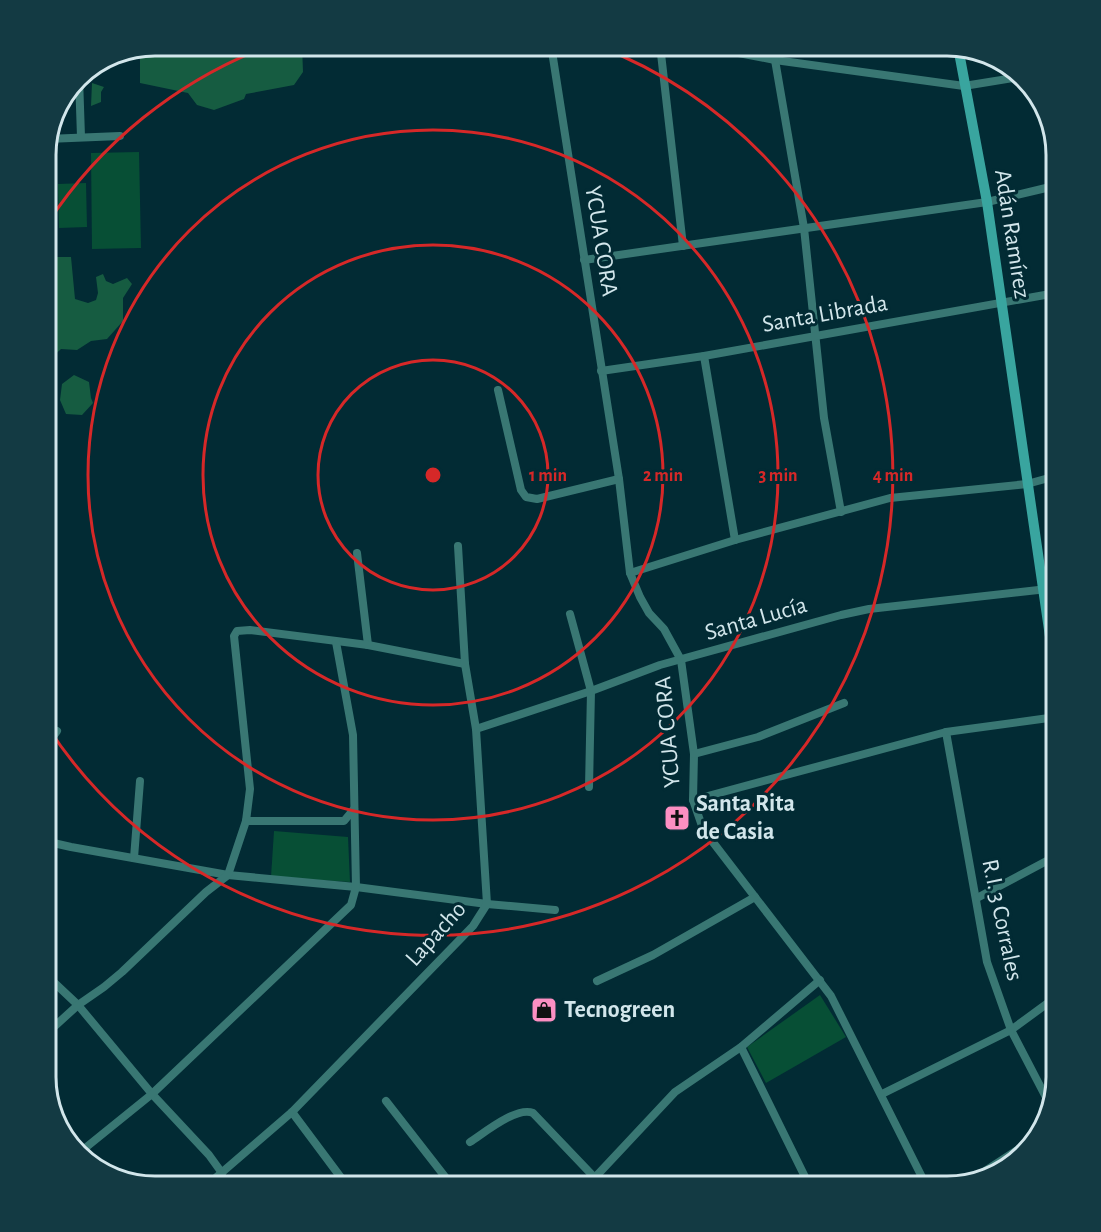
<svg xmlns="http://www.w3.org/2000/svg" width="1101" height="1232" font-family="'Alegreya Sans',sans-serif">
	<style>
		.green { fill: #074f35 }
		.forest { fill: #165c41 }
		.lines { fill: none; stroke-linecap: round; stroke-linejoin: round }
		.street { stroke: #397773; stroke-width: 8 }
		.secondary { stroke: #39a59f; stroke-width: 10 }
		.ring { fill: none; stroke: #d62828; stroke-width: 3 }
		.labels { text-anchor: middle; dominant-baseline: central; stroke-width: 6; stroke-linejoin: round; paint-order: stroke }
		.street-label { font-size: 24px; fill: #d2e6eb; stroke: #022b34 }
		.poi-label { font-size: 24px; font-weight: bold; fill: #d2e6eb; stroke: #022b34; text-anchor: start }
		.rim { fill: none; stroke: #d2e6eb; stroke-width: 3 }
		.centre { fill: #d62828; stroke: #022b34; stroke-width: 3 }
		.ring-label { font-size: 18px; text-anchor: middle; font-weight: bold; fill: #d62828; stroke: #022b34; stroke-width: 6; stroke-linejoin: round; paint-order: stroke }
	</style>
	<rect width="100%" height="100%" fill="#022b34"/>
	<g class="green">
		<path d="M139,152L141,248L92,249L91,153Z"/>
		<path d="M86,183L87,227L59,228L58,184Z"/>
		<path d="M274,831L348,837L350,882L271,877Z"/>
		<path d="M820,995L846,1037L766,1083L747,1047Z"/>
	</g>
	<g class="forest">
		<path d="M179,45H302L303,72L294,85L246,94L244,99L214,110L197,105L188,93L140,83V51L152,46L154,55L164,48Z"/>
		<path d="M92,83L104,87L101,92V102L91,106Z"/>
		<path d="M55,257H71L75,299L88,303L96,300L98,293L96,277L103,274L106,281L113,284L127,278L132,284L123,298V321L107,339L91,341L77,350L61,349L49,360H45V287L48,288Z"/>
		<path d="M74,375L89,382L91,398L93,403L82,415L66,414L60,400L62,384Z"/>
	</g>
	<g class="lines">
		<g class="street">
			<path d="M551,45L619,479L630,573L640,597L649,613L664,629L681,660L694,754L693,800L702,826L712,841L831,996L927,1187"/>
			<path d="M660,45L683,246"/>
			<path d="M697,45L775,60L964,86L1020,77"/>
			<path d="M775,60L804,228L824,418L841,512"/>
			<path d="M79,77L81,137"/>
			<path d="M47,139L120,136"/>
			<path d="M584,260L987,202L1046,188"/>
			<path d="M704,356L735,540"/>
			<path d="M601,371L704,356L1056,293"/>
			<path d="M498,390L521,490L526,497L537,499L619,479"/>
			<path d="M357,553L368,645"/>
			<path d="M630,573L735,540L890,498L1027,484L1056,476"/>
			<path d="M570,614L591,691L589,787"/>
			<path d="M476,729L591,691L660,665L841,615L869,609L1056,588"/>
			<path d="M946,732L987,962L1011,1030L1050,1105"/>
			<path d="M45,747L57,731"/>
			<path d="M694,754L758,737L844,703"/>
			<path d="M693,800L946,732L1056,717"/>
			<path d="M246,821H344L354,809"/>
			<path d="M45,837L49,842L71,847L228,875L356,887L487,904L555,910"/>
			<path d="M134,858L140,781"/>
			<path d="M977,898L1056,856"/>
			<path d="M45,974L78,1005L152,1094L209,1155L222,1173"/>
			<path d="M597,981L653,955L755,897"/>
			<path d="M45,1035L78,1005L104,987L122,972L206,892L228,875L246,821L250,789L234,636L237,631L250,630L368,645L465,664"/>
			<path d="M741,1047L810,1187"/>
			<path d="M882,1094L1011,1030L1056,997"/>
			<path d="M386,1101L453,1187"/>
			<path d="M292,1112L348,1187"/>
			<path d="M470,1142C484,1133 517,1106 533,1113L595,1178"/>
			<path d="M79,1153L152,1094L351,905L356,887L353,735L336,642"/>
			<path d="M974,1178L1034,1139"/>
			<path d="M205,1187L292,1112L473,926L487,904L476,729L465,664L458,546"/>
			<path d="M586,1187L675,1092L741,1047L820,980"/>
		</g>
		<path class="secondary" d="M958,47L987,202L1056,678"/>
	</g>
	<g class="ring">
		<circle cx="433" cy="475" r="115"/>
		<circle cx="433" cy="475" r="230"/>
		<circle cx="433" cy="475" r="345"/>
		<path d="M47 224A460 460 0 0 1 268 46M598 46A460 460 0 1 1 47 726"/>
	</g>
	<defs>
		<g id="church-square" transform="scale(1.35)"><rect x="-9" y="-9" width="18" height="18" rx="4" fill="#fc8fc2" stroke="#022b34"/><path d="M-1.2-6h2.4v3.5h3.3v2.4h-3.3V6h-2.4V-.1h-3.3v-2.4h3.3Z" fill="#111"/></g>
		<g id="shop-square" transform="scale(1.35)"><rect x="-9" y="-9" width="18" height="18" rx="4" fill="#fc8fc2" stroke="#022b34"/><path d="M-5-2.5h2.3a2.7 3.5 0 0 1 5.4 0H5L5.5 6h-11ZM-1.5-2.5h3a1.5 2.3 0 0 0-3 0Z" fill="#111"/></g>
	</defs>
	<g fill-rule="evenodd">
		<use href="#church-square" x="677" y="818"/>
		<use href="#shop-square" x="544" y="1010"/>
	</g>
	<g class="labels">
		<g class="street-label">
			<text transform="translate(1012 234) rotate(81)">Adán Ramírez</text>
			<text transform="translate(601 241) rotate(81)">YCUA CORA</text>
			<text transform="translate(825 314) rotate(-10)">Santa Librada</text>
			<text transform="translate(756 619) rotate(-16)">Santa Lucía</text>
			<text transform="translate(668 732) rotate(-95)">YCUA CORA</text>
			<text transform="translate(1002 920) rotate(78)">R.I. 3 Corrales</text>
			<text transform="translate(436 934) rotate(-48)">Lapacho</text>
		</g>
		<g class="poi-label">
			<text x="696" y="804">Santa Rita<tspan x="696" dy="28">de Casia</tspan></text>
			<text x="564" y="1010">Tecnogreen</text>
		</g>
	</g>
	<path d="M0 0H1101V1232H0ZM155 56H947A99 99 0 0 1 1046 155V1077A99 99 0 0 1 947 1176H155A99 99 0 0 1 56 1077V155A99 99 0 0 1 155 56Z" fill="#133a43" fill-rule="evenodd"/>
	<path class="rim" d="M155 56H947A99 99 0 0 1 1046 155V1077A99 99 0 0 1 947 1176H155A99 99 0 0 1 56 1077V155A99 99 0 0 1 155 56Z"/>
	<circle cx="433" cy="475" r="9" class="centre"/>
	<g class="ring-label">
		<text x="548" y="481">1 min</text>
		<text x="663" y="481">2 min</text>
		<text x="778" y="481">3 min</text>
		<text x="893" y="481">4 min</text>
	</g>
</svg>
